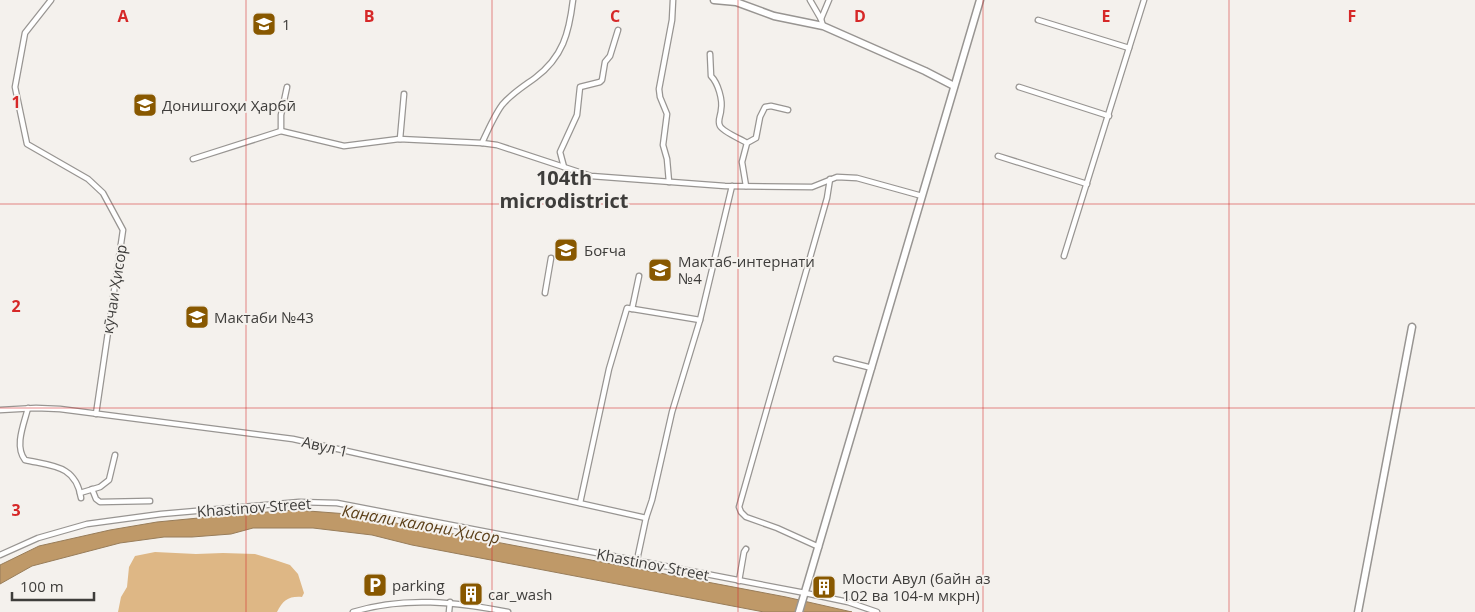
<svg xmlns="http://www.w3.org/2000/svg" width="1475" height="612" font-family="'Open Sans',sans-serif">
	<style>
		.forest { fill: #deb785 }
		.water { fill: #bf9968; stroke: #987d5a }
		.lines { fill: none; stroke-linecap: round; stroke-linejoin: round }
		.street-casing { stroke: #989592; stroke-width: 7 }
		.secondary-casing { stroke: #989592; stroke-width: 9 }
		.street { stroke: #fff; stroke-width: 4.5 }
		.secondary { stroke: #fff; stroke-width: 6 }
		.grid { fill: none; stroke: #d62828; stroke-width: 1; stroke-opacity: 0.55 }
		.labels { text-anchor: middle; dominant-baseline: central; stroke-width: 4; stroke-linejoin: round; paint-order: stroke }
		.poi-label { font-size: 15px; fill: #3e3d3b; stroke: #f4f1ed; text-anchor: start }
		.street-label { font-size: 15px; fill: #3e3d3b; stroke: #f4f1ed }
		.water-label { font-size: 16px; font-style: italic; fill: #5c401a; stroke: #f4f1ed }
		.district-label { font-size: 20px; font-weight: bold; fill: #3e3d3b; stroke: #f4f1ed }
		.grid-label { font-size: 16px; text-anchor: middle; font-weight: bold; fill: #d62828; stroke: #f4f1ed; stroke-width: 4; stroke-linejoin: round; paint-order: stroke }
	</style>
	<rect width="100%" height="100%" fill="#f4f1ed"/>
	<path class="forest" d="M155,552L196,554L223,553L255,554L275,560L290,565L298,574L304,593L302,597C289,596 283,600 277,612H118L121,597L127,587L129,567L135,556Z"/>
	<path class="water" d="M295,510L348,514L786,597L852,612H764L412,545L372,535L313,528H253L231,534L192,537H164L120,543L32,566L0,584V565L39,546L110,530L157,522L240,514Z"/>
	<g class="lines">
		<g class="street-casing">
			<g id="street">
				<path d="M51,0L25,33L15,87L27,144L88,179L103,193L123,230L96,414"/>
				<path d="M810,0L821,19L823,26"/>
				<path d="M821,19L829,0"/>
				<path d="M1038,20L1129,48"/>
				<path d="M710,54L711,76C718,83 723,100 721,110C721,115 717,121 720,126C723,132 741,139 747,143"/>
				<path d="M1019,87L1109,116"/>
				<path d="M281,131V115L287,87"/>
				<path d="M400,139L404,94"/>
				<path d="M482,143C488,130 494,116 502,105C511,94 524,86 535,78C563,57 569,33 573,0"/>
				<path d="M998,156L1087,184"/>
				<path d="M193,159L281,131L344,146L399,139L482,143L497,145L591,176L725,186L812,187L837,177L857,178L922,196"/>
				<path d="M564,167L560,152L577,115L580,87L600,82L602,80L605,62L610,56L618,30"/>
				<path d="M669,182L667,159L663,145L667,114L660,97L659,89L672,20L673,0"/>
				<path d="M746,186L742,162L747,143L756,138L760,117L765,107L771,106L788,110"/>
				<path d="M1064,256L1144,0"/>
				<path d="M545,293L551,258"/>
				<path d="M632,309L639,276"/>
				<path d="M836,359L872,368"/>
				<path d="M28,408C24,424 14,446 25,460C52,466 76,465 81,498"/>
				<path d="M0,410L36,408L60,409L293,439L646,518"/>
				<path d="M92,489L96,499L100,502L150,501"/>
				<path d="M80,493L100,487L109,480L115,455"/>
				<path d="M580,503L609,369L627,308L700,320"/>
				<path d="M819,547L777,528L746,517L741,512L739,507L827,198L830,179"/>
				<path d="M0,555L38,538L87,524L161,514L299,502L337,503L805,593L848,602L877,612"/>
				<path d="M637,560L646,518L652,500L672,412L700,320L732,186"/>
				<path d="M739,581L744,552L746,549"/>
				<path d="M353,612C404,596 457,602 508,612"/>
				<path d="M449,612L450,602"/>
			</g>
		</g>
		<g class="secondary-casing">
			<g id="secondary">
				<path d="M714,0L736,2L774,16L823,26L925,71L954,86"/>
				<path d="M799,612L980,0"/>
				<path d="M1358,612L1412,327"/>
			</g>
		</g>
		<use href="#street" class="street"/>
		<use href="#secondary" class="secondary"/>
	</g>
	<path class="grid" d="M246,0V612M492,0V612M738,0V612M983,0V612M1229,0V612M0,204H1475M0,408H1475"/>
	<defs>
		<g id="university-square" transform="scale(1.25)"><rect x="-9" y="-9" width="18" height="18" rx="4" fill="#885800" stroke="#f4f1ed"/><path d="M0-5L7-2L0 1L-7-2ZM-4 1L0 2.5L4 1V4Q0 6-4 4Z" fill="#fff"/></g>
		<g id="school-square" transform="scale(1.25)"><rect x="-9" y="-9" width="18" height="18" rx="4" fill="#885800" stroke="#f4f1ed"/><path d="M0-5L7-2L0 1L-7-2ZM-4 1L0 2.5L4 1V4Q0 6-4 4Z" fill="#fff"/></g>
		<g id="parking-square" transform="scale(1.25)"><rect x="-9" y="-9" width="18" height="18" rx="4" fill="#885800" stroke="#f4f1ed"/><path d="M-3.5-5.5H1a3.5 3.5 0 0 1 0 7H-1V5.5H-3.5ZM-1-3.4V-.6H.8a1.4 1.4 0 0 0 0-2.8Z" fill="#fff"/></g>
		<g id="building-square" transform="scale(1.25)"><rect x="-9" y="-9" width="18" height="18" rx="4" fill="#885800" stroke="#f4f1ed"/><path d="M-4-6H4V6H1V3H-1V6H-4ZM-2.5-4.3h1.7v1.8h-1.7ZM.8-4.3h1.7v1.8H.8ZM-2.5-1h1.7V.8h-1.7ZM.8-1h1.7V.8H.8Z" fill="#fff"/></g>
	</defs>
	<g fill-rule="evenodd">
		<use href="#university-square" x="264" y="24"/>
		<use href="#university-square" x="145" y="105"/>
		<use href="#school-square" x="566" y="250"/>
		<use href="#school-square" x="660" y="270"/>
		<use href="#school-square" x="197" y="317"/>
		<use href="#parking-square" x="375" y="585"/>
		<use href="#building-square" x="824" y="587"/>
		<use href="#building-square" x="471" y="594"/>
	</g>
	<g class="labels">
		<g class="poi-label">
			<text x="282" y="24">1</text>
			<text x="162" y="105">Донишгоҳи Ҳарбӣ</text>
			<text x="584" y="250">Боғча</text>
			<text x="678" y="261">Мактаб-интернати<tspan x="678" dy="17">№4</tspan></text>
			<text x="214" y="317">Мактаби №43</text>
			<text x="842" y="578">Мости Авул (байн аз<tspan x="842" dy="17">102 ва 104-м мкрн)</tspan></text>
			<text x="392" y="585">parking</text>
			<text x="488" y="594">car_wash</text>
		</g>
		<g class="street-label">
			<text transform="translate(114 289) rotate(-81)">кӯчаи Ҳисор</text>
			<text transform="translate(325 446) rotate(13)">Авул 1</text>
			<text transform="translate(254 507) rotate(-4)">Khastinov Street</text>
			<text transform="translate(653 564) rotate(11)">Khastinov Street</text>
		</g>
		<g class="water-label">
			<text transform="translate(421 524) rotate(10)">Канали калони Ҳисор</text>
		</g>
		<g class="district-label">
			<text x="564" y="177">104th<tspan x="564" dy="23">microdistrict</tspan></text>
		</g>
	</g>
	<g class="grid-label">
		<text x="123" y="22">A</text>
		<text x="369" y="22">B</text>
		<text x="615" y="22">C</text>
		<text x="860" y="22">D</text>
		<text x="1106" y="22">E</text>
		<text x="1352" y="22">F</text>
		<text x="16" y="108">1</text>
		<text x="16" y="312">2</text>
		<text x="16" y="516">3</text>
	</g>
	<path d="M12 592v8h82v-8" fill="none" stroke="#3e3d3b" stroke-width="2.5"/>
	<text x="20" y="592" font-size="15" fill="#3e3d3b" stroke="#f4f1ed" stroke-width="4" paint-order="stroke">100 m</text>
</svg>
